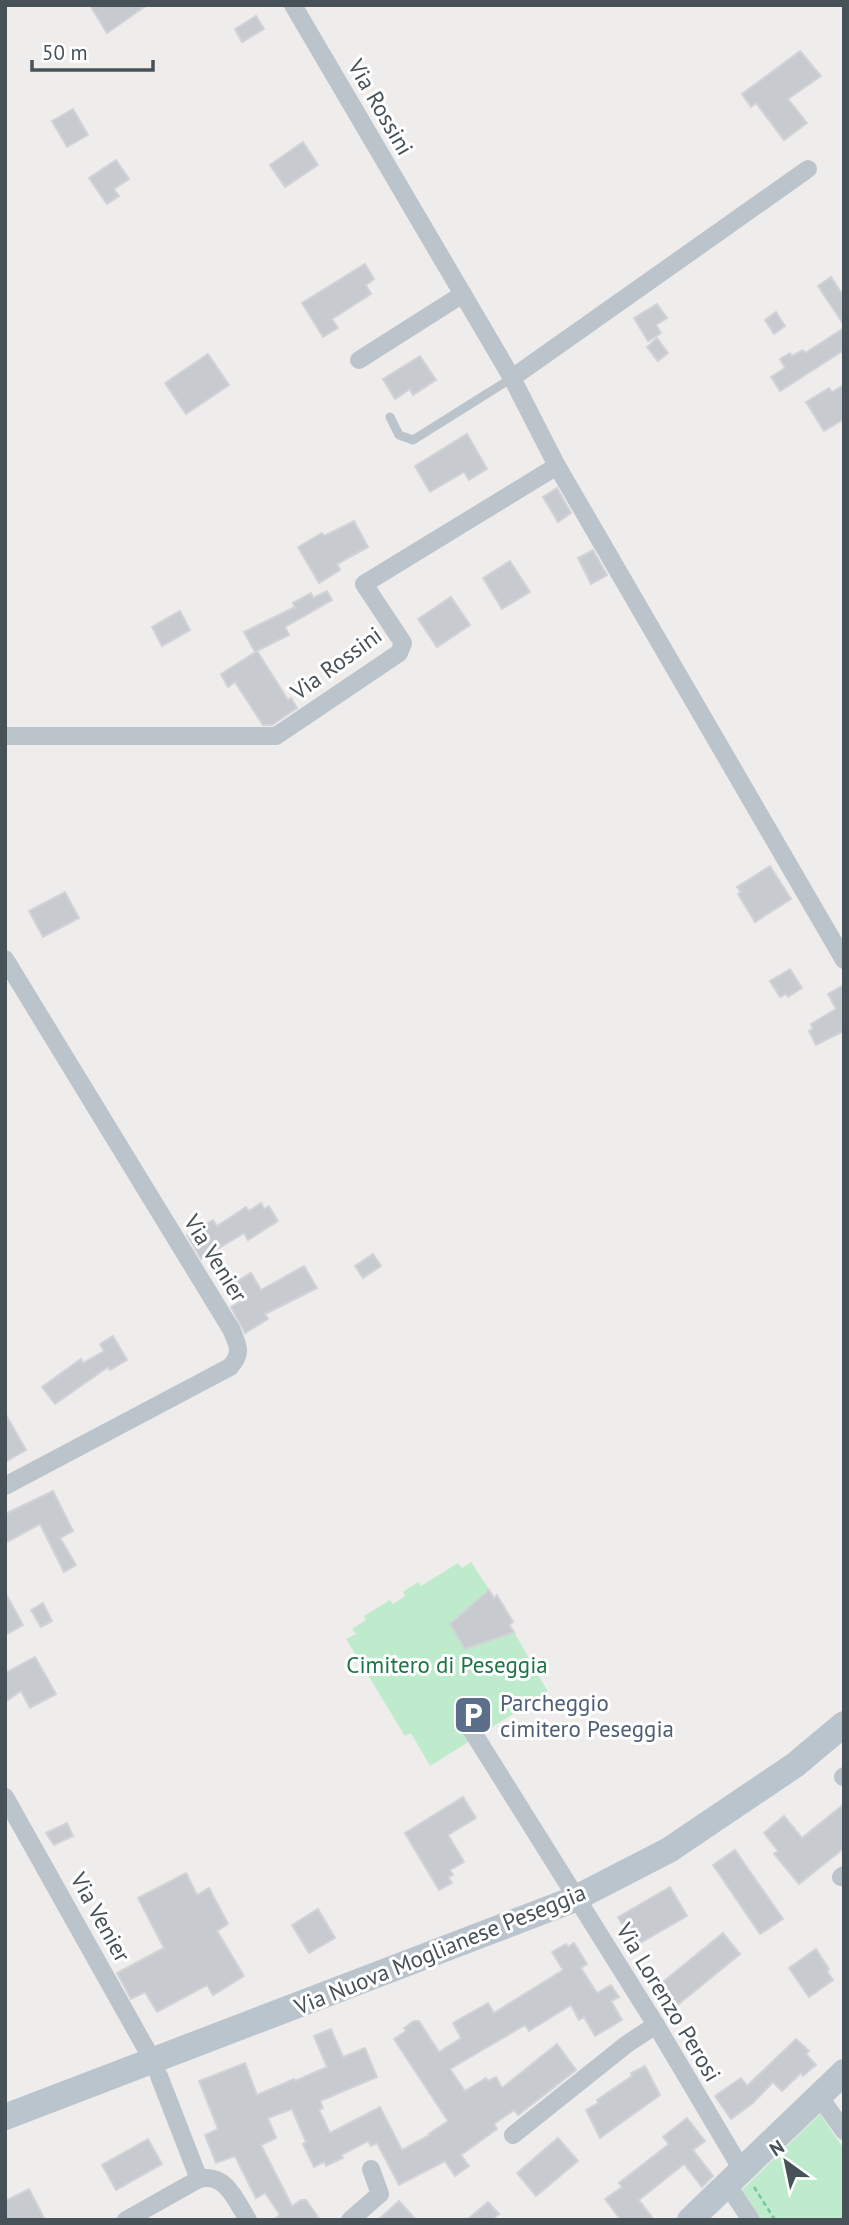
<svg xmlns="http://www.w3.org/2000/svg" width="849" height="2225" font-family="'PT Sans',sans-serif">
	<style>
		.green { fill: #bdebcc }
		.building { fill: #c7cacf; stroke: #d1d3d8; stroke-width: 2 }
		.lines { fill: none; stroke-linecap: round; stroke-linejoin: round }
		.path { stroke: #77c69b; stroke-width: 2.5; stroke-dasharray: 5 3.5; stroke-linecap: butt }
		.lane { stroke: #bbc4cb; stroke-width: 9 }
		.street { stroke: #bbc4cb; stroke-width: 18 }
		.secondary { stroke: #b9c4cd; stroke-width: 26 }
		.labels { text-anchor: middle; dominant-baseline: central; stroke-width: 6; stroke-linejoin: round; paint-order: stroke }
		.street-label { font-size: 23px; fill: #465158; stroke: #fff }
		.park-label { font-size: 23px; fill: #1d7444; stroke: #fff }
		.service-label { font-size: 23px; fill: #4e5e75; stroke: #fff; text-anchor: start }
	</style>
	<rect width="100%" height="100%" fill="#efecec"/>
	<g class="green">
		<path d="M471,1562L494,1597L497,1595L513,1622L510,1625L548,1692L430,1766L411,1733L405,1736L346,1639L356,1634L352,1629L366,1620L364,1616L390,1600L393,1604L405,1596L403,1592L418,1582L421,1586L458,1563L462,1568Z"/>
		<path d="M820,2114L844,2149V2220H762L742,2190Z"/>
	</g>
	<g class="building">
		<path d="M90,5H147L107,33Z"/>
		<path d="M256,16L264,29L242,42L235,29Z"/>
		<path d="M800,51L821,76L788,99L807,123L784,140L756,103L751,107L742,94Z"/>
		<path d="M73,109L88,135L67,147L52,121Z"/>
		<path d="M303,142L318,165L285,187L270,165Z"/>
		<path d="M116,160L129,179L114,189L119,196L107,204L89,178Z"/>
		<path d="M365,264L374,279L366,285L371,294L332,319L338,328L323,337L302,303Z"/>
		<path d="M831,277L844,297V325L818,286Z"/>
		<path d="M657,304L667,318L656,325L661,333L648,341L634,318Z"/>
		<path d="M776,312L785,326L774,334L765,320Z"/>
		<path d="M844,328V350L780,391L771,377L785,368L780,359L790,353L792,356L803,350L805,353Z"/>
		<path d="M657,338L668,353L658,361L647,347Z"/>
		<path d="M208,354L229,385L186,414L165,383Z"/>
		<path d="M420,356L436,380L413,395L410,389L395,399L383,379Z"/>
		<path d="M844,385V419L824,431L806,402L829,388L832,392Z"/>
		<path d="M467,434L487,469L469,480L464,472L430,492L415,466Z"/>
		<path d="M557,488L571,513L558,522L543,497Z"/>
		<path d="M354,521L368,547L337,564L340,570L319,583L298,547L322,533L324,536Z"/>
		<path d="M593,550L607,575L591,584L578,558Z"/>
		<path d="M510,561L530,592L502,609L483,578Z"/>
		<path d="M327,591L332,600L285,627L289,635L255,652L244,632L295,607L293,603L311,593L313,598Z"/>
		<path d="M451,597L470,625L437,647L418,619Z"/>
		<path d="M180,611L190,630L162,646L152,627Z"/>
		<path d="M257,651L288,700L291,698L297,708L272,725H263L235,682L228,687L221,674Z"/>
		<path d="M770,866L791,899L755,922L738,894L741,892L737,887Z"/>
		<path d="M65,892L79,918L43,937L29,911Z"/>
		<path d="M790,969L802,988L788,997L786,994L780,997L770,981Z"/>
		<path d="M844,985V1031L816,1045L809,1031L813,1029L811,1024L836,1009L828,994Z"/>
		<path d="M261,1203L264,1209L269,1206L278,1221L248,1240L244,1233L201,1259L187,1235L213,1220L217,1226L246,1207L249,1211Z"/>
		<path d="M373,1254L381,1266L363,1278L355,1266Z"/>
		<path d="M304,1266L317,1288L265,1314L268,1319L245,1333L231,1307L241,1301L231,1285L251,1273L261,1290Z"/>
		<path d="M113,1336L127,1360L110,1370L108,1367L55,1404L42,1387L81,1359L83,1363L104,1351L100,1344Z"/>
		<path d="M5,1413L26,1450L5,1462Z"/>
		<path d="M53,1491L73,1531L60,1538L76,1565L64,1572L40,1524L5,1543V1514Z"/>
		<path d="M489,1590L494,1598L497,1595L513,1622L509,1625L514,1632L465,1649L450,1624Z"/>
		<path d="M5,1592L23,1625L5,1635Z"/>
		<path d="M43,1603L52,1621L41,1627L31,1610Z"/>
		<path d="M35,1657L56,1694L30,1708L21,1691L5,1702V1673Z"/>
		<path d="M463,1797L476,1818L448,1835L464,1862L450,1870L453,1875L448,1877L452,1883L439,1890L405,1833Z"/>
		<path d="M844,1804V1848L799,1884L774,1854L778,1851L764,1833L784,1816L802,1838Z"/>
		<path d="M67,1823L73,1836L54,1845L46,1833Z"/>
		<path d="M735,1850L783,1919L760,1934L713,1865Z"/>
		<path d="M186,1873L197,1895L209,1888L228,1924L217,1931L244,1976L213,1995L207,1985L157,2012L145,1992L131,1999L117,1973L164,1948L138,1898Z"/>
		<path d="M670,1887L687,1916L635,1946L618,1917Z"/>
		<path d="M318,1909L335,1938L309,1953L292,1925Z"/>
		<path d="M723,1933L740,1954L675,2007L658,1986Z"/>
		<path d="M574,1943L587,1964L581,1968L597,1993L611,1985L619,1997L611,2001L622,2020L595,2036L584,2017L579,2020L571,2005L529,2031L525,2025L450,2069L465,2091L486,2078L488,2081L496,2077L502,2088L557,2044L576,2070L518,2115L514,2110L494,2124L497,2129L461,2155L469,2166L455,2176L445,2161L399,2185L377,2143L371,2146L368,2141L341,2155L343,2158L326,2166L324,2162L314,2167L303,2144L306,2142L292,2109L268,2118L276,2138L261,2145L292,2206L301,2200H306L320,2220H273L280,2215L265,2193L256,2198L235,2156L216,2163L205,2135L218,2129L199,2081L245,2063L257,2095L294,2079L295,2081L327,2067L314,2036L331,2029L343,2057L365,2048L377,2077L320,2101L323,2108L319,2110L330,2133L380,2107L402,2150L430,2135L429,2134L448,2121L394,2039L406,2031L404,2028L414,2021H419L439,2052L461,2038L453,2023L488,2003L494,2013L563,1970L552,1952L566,1944L568,1947Z"/>
		<path d="M816,1949L829,1969L827,1971L833,1980L809,1997L789,1968Z"/>
		<path d="M796,2039L809,2051L806,2054L816,2065L803,2076L801,2073L782,2091L773,2082L753,2103L731,2119L715,2096L741,2078L747,2086Z"/>
		<path d="M645,2066L660,2095L600,2138L586,2110L598,2103L597,2100L632,2076L631,2073Z"/>
		<path d="M687,2118L705,2141L693,2150L713,2176L702,2187L684,2164L639,2200L654,2220H621L605,2199L622,2187L619,2183L669,2144L663,2137Z"/>
		<path d="M558,2138L578,2161L536,2196L517,2173Z"/>
		<path d="M148,2139L162,2164L116,2190L102,2165Z"/>
		<path d="M29,2189L45,2220H5V2201Z"/>
		<path d="M399,2201L416,2220H378Z"/>
		<path d="M488,2202L499,2214L492,2220H467Z"/>
	</g>
	<g class="lines">
		<path class="path" d="M754,2187L775,2220"/>
		<path class="lane" d="M390,417L399,435L413,440L512,378"/>
		<g class="street">
			<path d="M293,5L512,378L557,466L844,960"/>
			<path d="M359,360L463,294"/>
			<path d="M512,378L808,169"/>
			<path d="M5,736H276L399,653L403,643L364,584L557,466"/>
			<path d="M5,959L231,1329C238,1346 243,1352 230,1367L5,1486"/>
			<path d="M464,1718L656,2025L742,2170"/>
			<path d="M843,1777L844,1776"/>
			<path d="M5,1797L153,2061"/>
			<path d="M841,1877L844,1875"/>
			<path d="M159,2076L199,2179"/>
			<path d="M819,2096L844,2131"/>
			<path d="M513,2135L627,2044L656,2025"/>
			<path d="M727,2184L751,2220"/>
			<path d="M126,2220L199,2179C226,2172 236,2201 248,2220"/>
			<path d="M350,2220L380,2194L371,2169"/>
		</g>
		<g class="secondary">
			<path d="M5,2117L572,1900L669,1850L795,1765L844,1724"/>
			<path d="M690,2220L844,2072"/>
		</g>
	</g>
	<defs>
		<g id="parking-square" transform="scale(2.0125)"><rect x="-9" y="-9" width="18" height="18" rx="4" fill="#5c6f8a" stroke="#fff"/><path d="M-3.5-5.5H1a3.5 3.5 0 0 1 0 7H-1V5.5H-3.5ZM-1-3.4V-.6H.8a1.4 1.4 0 0 0 0-2.8Z" fill="#fff"/></g>
	</defs>
	<g fill-rule="evenodd">
		<use href="#parking-square" x="473" y="1715"/>
	</g>
	<g class="labels">
		<g class="street-label">
			<text transform="translate(381 107) rotate(60)">Via Rossini</text>
			<text transform="translate(336 663) rotate(-36)">Via Rossini</text>
			<text transform="translate(216 1258) rotate(58)">Via Venier</text>
			<text transform="translate(101 1917) rotate(61)">Via Venier</text>
			<text transform="translate(440 1949) rotate(-22)">Via Nuova Moglianese Peseggia</text>
			<text transform="translate(669 2002) rotate(59)">Via Lorenzo Perosi</text>
		</g>
		<g class="park-label">
			<text x="447" y="1664">Cimitero di Peseggia</text>
		</g>
		<g class="service-label">
			<text x="500" y="1702">Parcheggio<tspan x="500" dy="26">cimitero Peseggia</tspan></text>
		</g>
	</g>
	<rect width="849" height="2225" fill="none" stroke="#465158" stroke-width="14"/>
	<g transform="translate(786 2162) rotate(327)" stroke="#ffffff" stroke-width="5" paint-order="stroke">
	<path d="M0-5L12 26L0 18L-12 26Z" fill="#465158"/>
	<text y="-10" font-size="19" font-weight="bold" text-anchor="middle" fill="#465158">N</text>
	</g>
	<path d="M32 60v10h121v-10" fill="none" stroke="#465158" stroke-width="3.5"/>
	<text x="42" y="60" font-size="21" fill="#465158" stroke="#ffffff" stroke-width="5" paint-order="stroke">50 m</text>
</svg>
